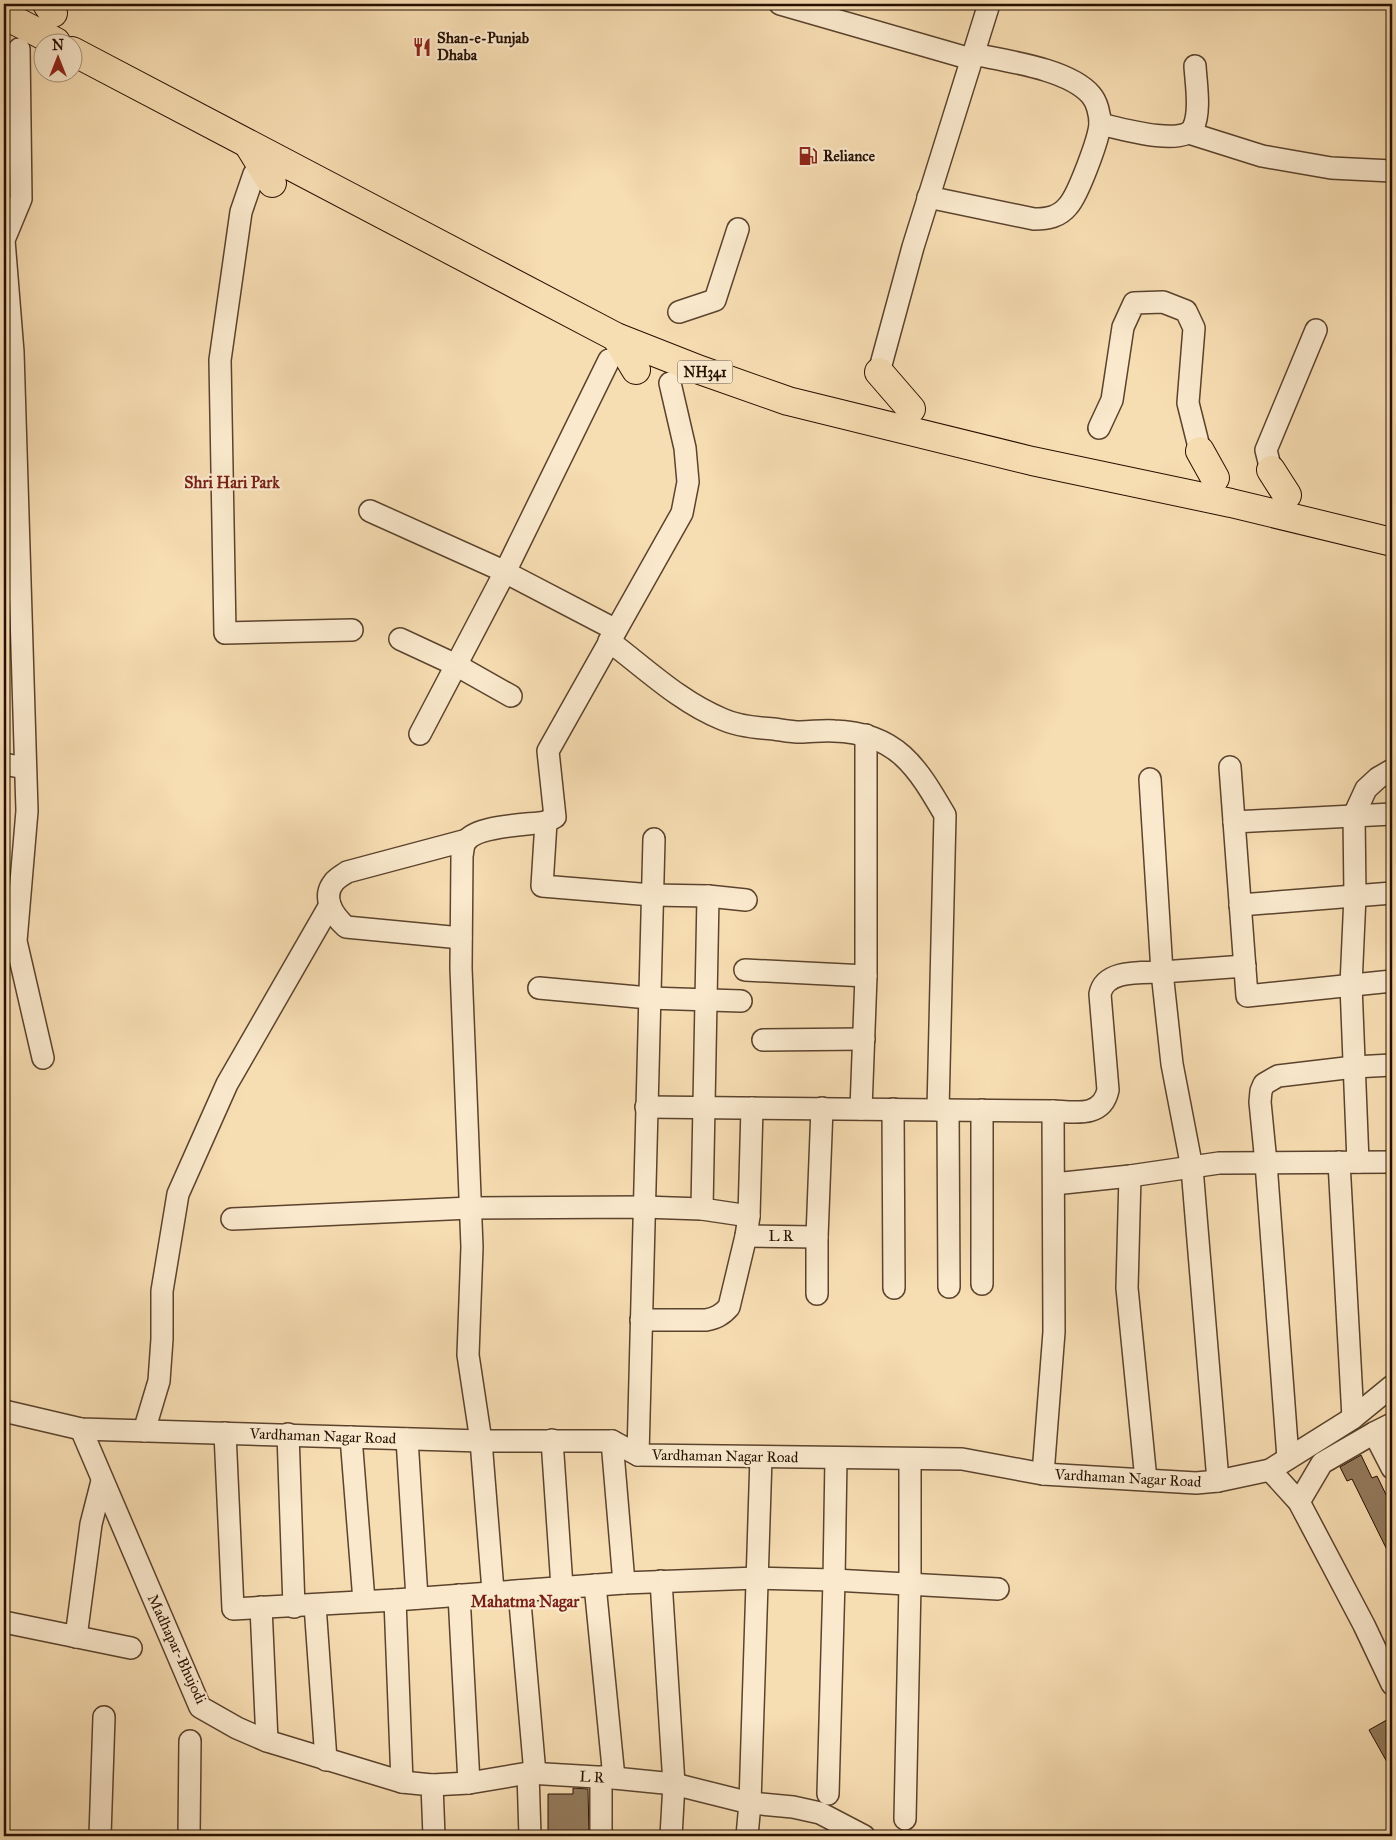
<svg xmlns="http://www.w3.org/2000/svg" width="1396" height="1840" font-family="'IM FELL Great Primer',serif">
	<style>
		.building { fill: #937b5d; stroke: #271001 }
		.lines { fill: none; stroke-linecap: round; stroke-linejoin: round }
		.minor-casing { stroke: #5b432d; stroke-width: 24 }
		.highway-casing { stroke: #271001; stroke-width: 30 }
		.minor { stroke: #fae9cd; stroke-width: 21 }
		.highway { stroke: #f7ddb2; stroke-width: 28 }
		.labels { text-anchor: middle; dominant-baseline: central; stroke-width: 4.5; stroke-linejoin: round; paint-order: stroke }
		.shield { fill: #fae9cd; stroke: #66513e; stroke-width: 1 }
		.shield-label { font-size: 14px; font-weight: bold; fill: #271001 }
		.poi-label { font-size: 15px; font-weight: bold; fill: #271001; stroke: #fae9cd; text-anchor: start }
		.street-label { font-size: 15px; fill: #271001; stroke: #fae9cd }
		.neighbourhood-label { font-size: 16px; font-weight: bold; fill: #7a1f14; stroke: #fae9cd }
	</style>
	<rect width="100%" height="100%" fill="#f7ddb2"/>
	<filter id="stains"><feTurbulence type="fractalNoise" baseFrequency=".004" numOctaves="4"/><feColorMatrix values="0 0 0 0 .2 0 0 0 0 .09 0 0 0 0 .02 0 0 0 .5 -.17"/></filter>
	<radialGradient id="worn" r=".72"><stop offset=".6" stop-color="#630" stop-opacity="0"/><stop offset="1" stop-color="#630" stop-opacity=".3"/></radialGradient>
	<g class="building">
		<path d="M1361,1455L1372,1478L1377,1476L1392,1507V1560L1352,1479L1347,1481L1340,1467Z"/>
		<path d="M1392,1717V1771L1369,1730Z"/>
		<path d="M573,1788L588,1789L589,1836H548V1794H573Z"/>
	</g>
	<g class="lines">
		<g class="minor-casing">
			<g id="minor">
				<path d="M780,4L971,59"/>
				<path d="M19,49L21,199L4,240L13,352L27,811L16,941L43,1058"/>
				<path d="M1100,124C1118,128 1183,147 1193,128C1201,112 1196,83 1195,66"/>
				<path d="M1189,133L1262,156L1331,168L1392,171"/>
				<path d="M254,174L241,212L220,360L225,633L352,630"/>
				<path d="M928,197L1034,219C1048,219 1059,217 1068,206C1078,195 1099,139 1100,124C1100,114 1097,102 1091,95C1069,69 1006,61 973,54"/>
				<path d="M679,312L715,300L738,229"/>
				<path d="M879,372L913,247L989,4"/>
				<path d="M670,383L685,448L688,482L682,513L548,751L555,817L546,822L542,886L652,895L708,896L746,900"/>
				<path d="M1099,428L1112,400L1123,327L1134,303L1163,302L1186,311L1194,328L1188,403L1200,451"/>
				<path d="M1271,470L1266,450L1316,330"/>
				<path d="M370,511L499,569L616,630"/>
				<path d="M400,639L456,665L511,696"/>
				<path d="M609,641C645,668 680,702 722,719C737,726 757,728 774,729C782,730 791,732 800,732C812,732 823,730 834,731C897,733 917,767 945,815L938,1110"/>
				<path d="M420,734L505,572L609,360"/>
				<path d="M4,764L25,768"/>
				<path d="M1230,767L1247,996L1392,981"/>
				<path d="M1234,822L1392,814"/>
				<path d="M1240,905L1392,893"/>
				<path d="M461,938L346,927C334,916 321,898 334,882C337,878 343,875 347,872L467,840"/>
				<path d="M745,970L866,976"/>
				<path d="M539,988L649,998L741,1001"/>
				<path d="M763,1040L864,1039"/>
				<path d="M646,1107L1053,1111C1075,1112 1102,1118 1108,1090L1100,994C1105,969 1142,973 1162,972L1150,779"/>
				<path d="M861,1109L866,976V735"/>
				<path d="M893,1109L894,1288"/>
				<path d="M948,1110L949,1287"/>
				<path d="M982,1110V1284"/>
				<path d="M1339,1162L1353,1418"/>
				<path d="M1358,1162L1351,985L1355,896L1354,815L1366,789L1378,778L1392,770"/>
				<path d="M1130,1176L1127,1288L1146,1480"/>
				<path d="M1054,1184L1130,1176L1219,1163L1392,1162"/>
				<path d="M702,1209L708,896"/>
				<path d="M232,1219L470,1208L643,1207L702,1209L749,1216"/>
				<path d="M746,1236L817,1237"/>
				<path d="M817,1294V1237L822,1108"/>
				<path d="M641,1320H706C716,1318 722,1315 729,1307L746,1236L749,1216L752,1108"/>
				<path d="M4,1411L81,1429L481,1441H612L638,1455L962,1459L1043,1474L1196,1483L1218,1481L1270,1470L1353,1418L1392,1386"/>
				<path d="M81,1429L200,1707L237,1728L267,1741L402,1782L432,1785L434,1836"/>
				<path d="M144,1431L159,1381L162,1339V1291L178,1194L227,1084L330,905"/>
				<path d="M225,1433L233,1609L395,1600L624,1583L757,1578L834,1580L998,1589"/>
				<path d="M1374,1433L1392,1468"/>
				<path d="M288,1434L294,1607"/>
				<path d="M351,1437L364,1601"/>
				<path d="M407,1439L417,1598"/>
				<path d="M552,1440L562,1587"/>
				<path d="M612,1441L624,1583"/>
				<path d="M638,1455L654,839"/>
				<path d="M1288,1458L1266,1163L1260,1102L1261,1091L1264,1084L1278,1076L1354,1067L1392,1065"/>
				<path d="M1270,1470L1299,1502L1364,1625L1392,1684"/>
				<path d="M1043,1474L1054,1332L1053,1111"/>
				<path d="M1218,1481L1192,1168L1172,1064L1162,972L1245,966"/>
				<path d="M1299,1502L1322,1463L1374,1433L1392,1424"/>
				<path d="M661,1581L674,1784L671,1836"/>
				<path d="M595,1585L614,1778"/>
				<path d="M493,1591L481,1441L468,1355L472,1247L461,968L462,856C463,851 463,845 466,841C478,825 527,825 546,822"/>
				<path d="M519,1591L535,1774"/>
				<path d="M459,1595L469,1783"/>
				<path d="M395,1600L402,1782"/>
				<path d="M315,1605L326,1760"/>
				<path d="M261,1607L267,1741"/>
				<path d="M4,1622L131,1648"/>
				<path d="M76,1637L91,1524L102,1481"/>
				<path d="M528,1773L530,1836"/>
				<path d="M601,1777V1836"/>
				<path d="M432,1785L469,1783L528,1773L614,1778L674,1784L750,1803L793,1807L820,1813L864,1836"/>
				<path d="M828,1794L834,1580L836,1458"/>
				<path d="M905,1819L910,1584V1459"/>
				<path d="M100,1836L104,1717"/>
				<path d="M189,1836L190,1741"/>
				<path d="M747,1836L750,1803L761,1457"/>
			</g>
		</g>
		<g class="highway-casing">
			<g id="highway">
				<path d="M47,4L53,13"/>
				<path d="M4,15L56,42"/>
				<path d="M72,51L616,337L700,370L788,401L1032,461L1231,503L1392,542"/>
				<path d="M248,144L272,183"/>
				<path d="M616,337L636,370"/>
				<path d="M879,372L911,409"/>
				<path d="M1200,451L1215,478"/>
				<path d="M1271,470L1287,495"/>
			</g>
		</g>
		<use href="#minor" class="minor"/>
		<use href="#highway" class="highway"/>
	</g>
	<defs>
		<g id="restaurant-bare" transform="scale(1.5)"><path d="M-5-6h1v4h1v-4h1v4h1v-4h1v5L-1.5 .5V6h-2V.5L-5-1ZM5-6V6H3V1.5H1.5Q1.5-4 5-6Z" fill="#8f2418" stroke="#fae9cd" stroke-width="2.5" paint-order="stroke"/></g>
		<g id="fuel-bare" transform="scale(1.5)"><path d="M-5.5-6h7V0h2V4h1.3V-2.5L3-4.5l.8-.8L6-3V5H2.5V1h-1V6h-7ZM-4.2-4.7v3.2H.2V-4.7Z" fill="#8f2418" stroke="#fae9cd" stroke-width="2.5" paint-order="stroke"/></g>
	</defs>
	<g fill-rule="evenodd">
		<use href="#restaurant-bare" x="422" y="47"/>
		<use href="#fuel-bare" x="808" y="156"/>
	</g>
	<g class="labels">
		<rect class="shield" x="677.5" y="360.5" width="55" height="23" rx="4"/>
		<g class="shield-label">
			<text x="705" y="372">NH341</text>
		</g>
		<g class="poi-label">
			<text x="437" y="38">Shan-e-Punjab<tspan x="437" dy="17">Dhaba</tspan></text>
			<text x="823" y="156">Reliance</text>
		</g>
		<g class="street-label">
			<text x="781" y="1236">L R</text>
			<text transform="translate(323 1436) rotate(2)">Vardhaman Nagar Road</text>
			<text transform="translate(725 1456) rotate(1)">Vardhaman Nagar Road</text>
			<text transform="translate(1128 1478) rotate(3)">Vardhaman Nagar Road</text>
			<text transform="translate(177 1649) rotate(65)">Madhapar-Bhujodi</text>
			<text transform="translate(592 1777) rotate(3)">L R</text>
		</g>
		<g class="neighbourhood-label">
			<text x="232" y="482">Shri Hari Park</text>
			<text x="525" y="1601">Mahatma Nagar</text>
		</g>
	</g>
	<rect width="1396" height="1840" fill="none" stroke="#f7ddb2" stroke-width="20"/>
	<rect x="5" y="5" width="1386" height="1830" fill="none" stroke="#271001" stroke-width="2.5"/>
	<rect x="10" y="10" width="1376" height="1820" fill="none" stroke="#271001"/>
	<g transform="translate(58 58)"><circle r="24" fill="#fae9cd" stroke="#a6927b"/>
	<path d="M0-4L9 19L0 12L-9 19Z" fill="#8f2418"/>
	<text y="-8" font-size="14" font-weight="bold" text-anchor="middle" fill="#271001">N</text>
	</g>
	<rect width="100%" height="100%" filter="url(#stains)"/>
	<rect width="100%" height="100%" fill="url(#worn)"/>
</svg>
